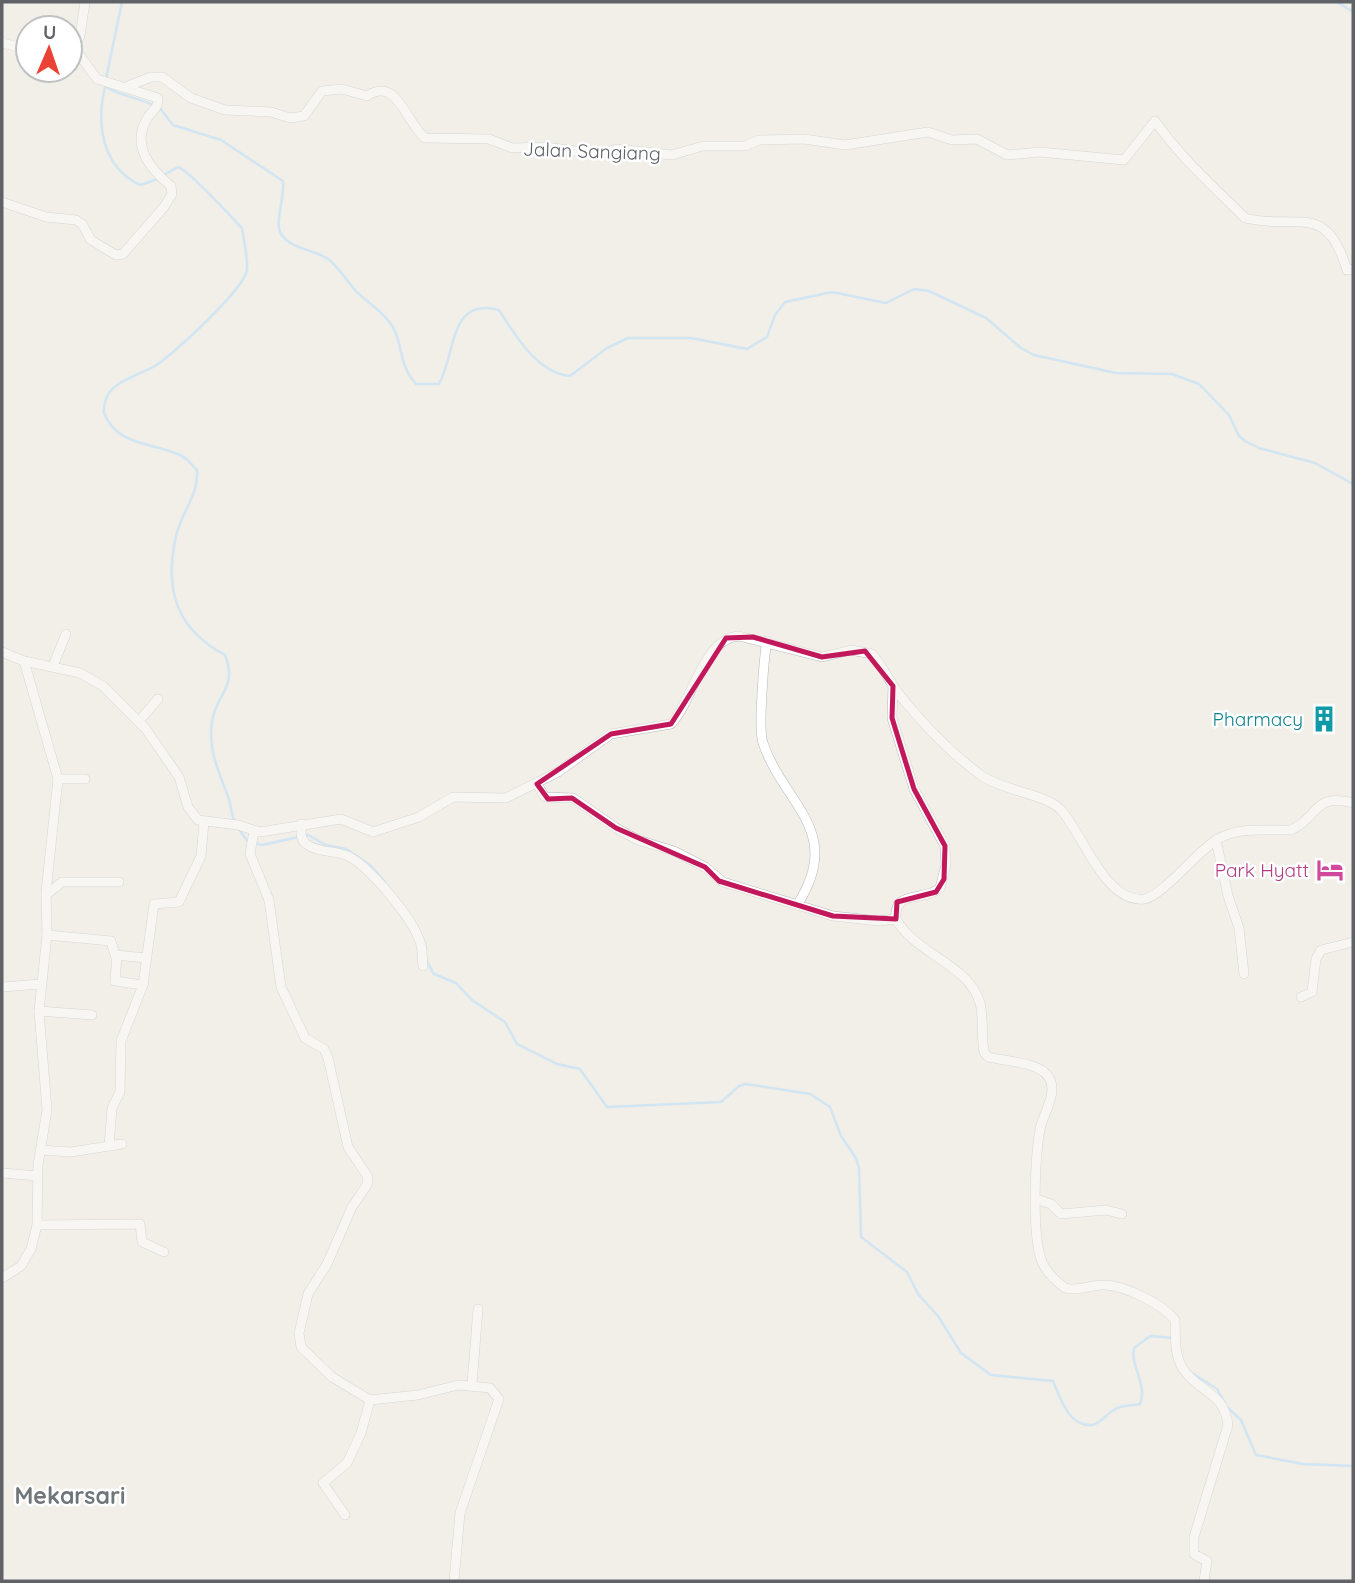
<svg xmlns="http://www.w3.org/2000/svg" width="1355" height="1583" font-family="Quicksand,sans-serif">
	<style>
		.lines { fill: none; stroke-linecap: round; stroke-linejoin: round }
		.stream { stroke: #aadaff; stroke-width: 2.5 }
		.street-casing { stroke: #b5b8bc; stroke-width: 10 }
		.street { stroke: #fff; stroke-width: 9 }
		.marked { fill: none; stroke: #c2185b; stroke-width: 5; stroke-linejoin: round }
		.labels { text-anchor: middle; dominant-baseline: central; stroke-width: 5; stroke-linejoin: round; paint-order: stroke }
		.street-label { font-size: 19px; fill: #5f6368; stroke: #fff }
		.culture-label { font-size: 19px; fill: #0d838f; stroke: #fff; text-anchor: end }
		.hotel-label { font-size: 19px; fill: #b23c85; stroke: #fff; text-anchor: end }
		.quarter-label { font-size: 23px; font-weight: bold; fill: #70757a; stroke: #fff }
	</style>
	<rect width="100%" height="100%" fill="#f1efe8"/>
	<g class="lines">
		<g class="stream">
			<path d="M1337,2L1353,12"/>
			<path d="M106,79L122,2"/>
			<path d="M105,86C118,96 137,97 153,105"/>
			<path d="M105,87C96,124 102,167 140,185L158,179"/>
			<path d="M159,107L173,125L221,140L283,181C285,198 274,223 281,234C292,250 313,249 328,259C339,267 347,282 357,292C366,301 377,308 385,317C406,338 395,361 416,384H439C456,354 449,296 499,310C515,335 537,373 570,376L607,348L628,338H691L747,349L767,337L775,315L785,302L832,292L886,303L914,289L929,291L986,318L1021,348L1034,355L1116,373L1172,374L1199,384L1229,415L1239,436L1245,441L1259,448L1315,463L1353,484"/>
			<path d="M164,175L178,167C189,170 230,216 242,228C244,241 248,257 247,270C245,288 172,356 155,366C134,378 102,382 104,413C118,447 152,442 180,455C187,458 192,465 197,470C199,495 181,513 176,536C164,589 176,629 225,655C238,689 216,693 212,722C208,747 217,768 226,791C231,801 230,812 235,822"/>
			<path d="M238,828L248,842"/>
			<path d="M255,843L262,845L308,835L326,845L346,849L370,865L385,882"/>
			<path d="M416,924L426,947"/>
			<path d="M426,960L434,974L456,983L472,1000L505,1022L517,1044L557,1064L580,1069L607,1107L721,1102L739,1086L746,1084L810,1094L830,1107L841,1136L856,1158L859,1168L861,1237L907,1272L918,1294L938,1316L961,1353L991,1375L1053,1381C1060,1397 1068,1426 1091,1425C1101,1424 1106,1414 1114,1410C1120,1405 1132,1406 1140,1404C1148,1385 1130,1366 1134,1348L1150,1336L1174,1338"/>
			<path d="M1192,1373L1217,1389L1225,1403"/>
			<path d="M1228,1408L1241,1420L1256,1455L1303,1464L1353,1466"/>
		</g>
		<g class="street-casing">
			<g id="street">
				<path d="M2,43L28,49"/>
				<path d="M70,54L80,36L85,2"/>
				<path d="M128,86L151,77H162L191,98L225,110L271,112L290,118L304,116L322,91L342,89L367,96C397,76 405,121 425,138L489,139L512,148L545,147L599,154L617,149L672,155L703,146H745L759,140L804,139L845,145L928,132L952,140L977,139L1007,155L1040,152L1124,160L1155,121C1181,158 1214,187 1245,218C1297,231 1326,200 1347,270L1353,269"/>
				<path d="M2,202L46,217L76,220L82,224L91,240L116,255L123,254L164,207L172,194L171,186C150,169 130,145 148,117C153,110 159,107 158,98L97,79L75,49"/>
				<path d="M767,641C764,657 758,730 763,743C784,805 845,831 797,905"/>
				<path d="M2,652L24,661L80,673L103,686L145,728L179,777L188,807L198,820L238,825L260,832L341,819L373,832L419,817L453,797L506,798L558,772L611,734L671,724C693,701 703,638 739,636L822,657L851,650L872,654C884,668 891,685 902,698C925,726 953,755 982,776C1002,790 1047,795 1060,809C1082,831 1104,903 1144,899C1162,897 1198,850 1218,839C1240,826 1267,831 1291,830C1319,818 1313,792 1353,803"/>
				<path d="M53,666L66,634"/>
				<path d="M893,686L892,718L914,789L945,846L946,865L940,888C924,902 893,889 896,919C915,954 969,964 980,1003C984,1019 981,1036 984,1052L988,1057C1004,1061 1033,1062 1045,1073C1062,1088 1043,1113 1040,1129C1035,1158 1031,1240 1043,1264C1048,1274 1057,1282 1065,1288C1079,1292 1091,1284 1105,1285C1126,1286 1162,1304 1175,1320C1176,1338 1173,1359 1187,1374C1203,1393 1225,1395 1228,1425L1194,1537V1554L1207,1561L1204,1581"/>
				<path d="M139,721L158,699"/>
				<path d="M58,779H85"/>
				<path d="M537,784L545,797L573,798L616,828L638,840L674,851L705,867L723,882L833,916L879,921L896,919"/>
				<path d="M301,824C301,832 300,839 306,844C318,853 335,850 348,856C369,866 411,917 419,939C423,947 422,957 423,966"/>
				<path d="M254,831L250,854L269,900L281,987L305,1038L324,1049L328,1058L348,1147L368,1177L367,1185L352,1207L327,1264L308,1294L299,1333L301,1347L332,1377L370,1400L418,1395L458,1385L490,1388L499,1399L460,1513L454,1581"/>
				<path d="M1216,840L1228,896L1239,928L1244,974"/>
				<path d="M46,895L62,882H119"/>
				<path d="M47,935L111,941L115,955L147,958"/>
				<path d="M117,955L115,981L143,985"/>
				<path d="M2,987L41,984"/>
				<path d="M1301,997L1312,992L1316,959L1321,950L1353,942"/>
				<path d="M39,1011L92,1015"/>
				<path d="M109,1146L112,1108L120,1092L121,1041L143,985L154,904L179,902L201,856L204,822"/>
				<path d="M40,1150L71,1152L122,1144"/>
				<path d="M2,1173L38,1176"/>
				<path d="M1036,1199L1051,1204L1061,1214L1106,1210L1122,1214"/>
				<path d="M37,1225L140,1224L142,1242L164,1252"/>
				<path d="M2,1278L21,1266L31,1249L37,1225L38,1165L47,1110L39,1011L47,935L46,892L58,779L24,661"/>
				<path d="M472,1384L478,1309"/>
				<path d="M345,1515L323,1483L347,1463L361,1433L370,1400"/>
			</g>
		</g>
		<use href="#street" class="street"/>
	</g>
	<path d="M0 0H1355V1583H0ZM753,637L822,657L865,651L893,686L892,718L914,789L945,846L944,879L936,892L897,902L896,919L833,916L719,881L705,867L616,828L572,798L548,799L537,784L611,734L671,724L726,638Z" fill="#f1efe8" fill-opacity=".55" fill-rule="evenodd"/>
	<path class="marked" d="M753,637L822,657L865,651L893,686L892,718L914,789L945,846L944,879L936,892L897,902L896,919L833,916L719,881L705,867L616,828L572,798L548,799L537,784L611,734L671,724L726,638Z"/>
	<defs>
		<g id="building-bare" transform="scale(2.1)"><path d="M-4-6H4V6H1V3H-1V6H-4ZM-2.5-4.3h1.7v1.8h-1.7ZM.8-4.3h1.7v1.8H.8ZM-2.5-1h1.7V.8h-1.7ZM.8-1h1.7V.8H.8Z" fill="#0f9aa8" stroke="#fff" stroke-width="2.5" paint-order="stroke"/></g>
		<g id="hotel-bare" transform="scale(2.1)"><path d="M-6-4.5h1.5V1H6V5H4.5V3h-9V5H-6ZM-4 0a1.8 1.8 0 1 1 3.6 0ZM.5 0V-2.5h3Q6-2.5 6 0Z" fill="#d1479c" stroke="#fff" stroke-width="2.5" paint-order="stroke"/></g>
	</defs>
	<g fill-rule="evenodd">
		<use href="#building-bare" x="1324" y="719"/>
		<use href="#hotel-bare" x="1330" y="870"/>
	</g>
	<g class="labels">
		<g class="street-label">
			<text transform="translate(592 151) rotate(2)">Jalan Sangiang</text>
		</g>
		<g class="culture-label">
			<text x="1303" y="719">Pharmacy</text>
		</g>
		<g class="hotel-label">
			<text x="1309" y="870">Park Hyatt</text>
		</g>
		<g class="quarter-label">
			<text x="70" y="1495">Mekarsari</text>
		</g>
	</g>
	<rect width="1355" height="1583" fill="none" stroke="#5f6368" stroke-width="7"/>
	<g transform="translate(49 49) rotate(2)"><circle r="33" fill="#ffffff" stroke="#bfc1c3" stroke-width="2"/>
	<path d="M0-5L12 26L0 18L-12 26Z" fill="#ea4335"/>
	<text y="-10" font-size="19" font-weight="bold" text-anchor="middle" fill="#5f6368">U</text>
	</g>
</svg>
